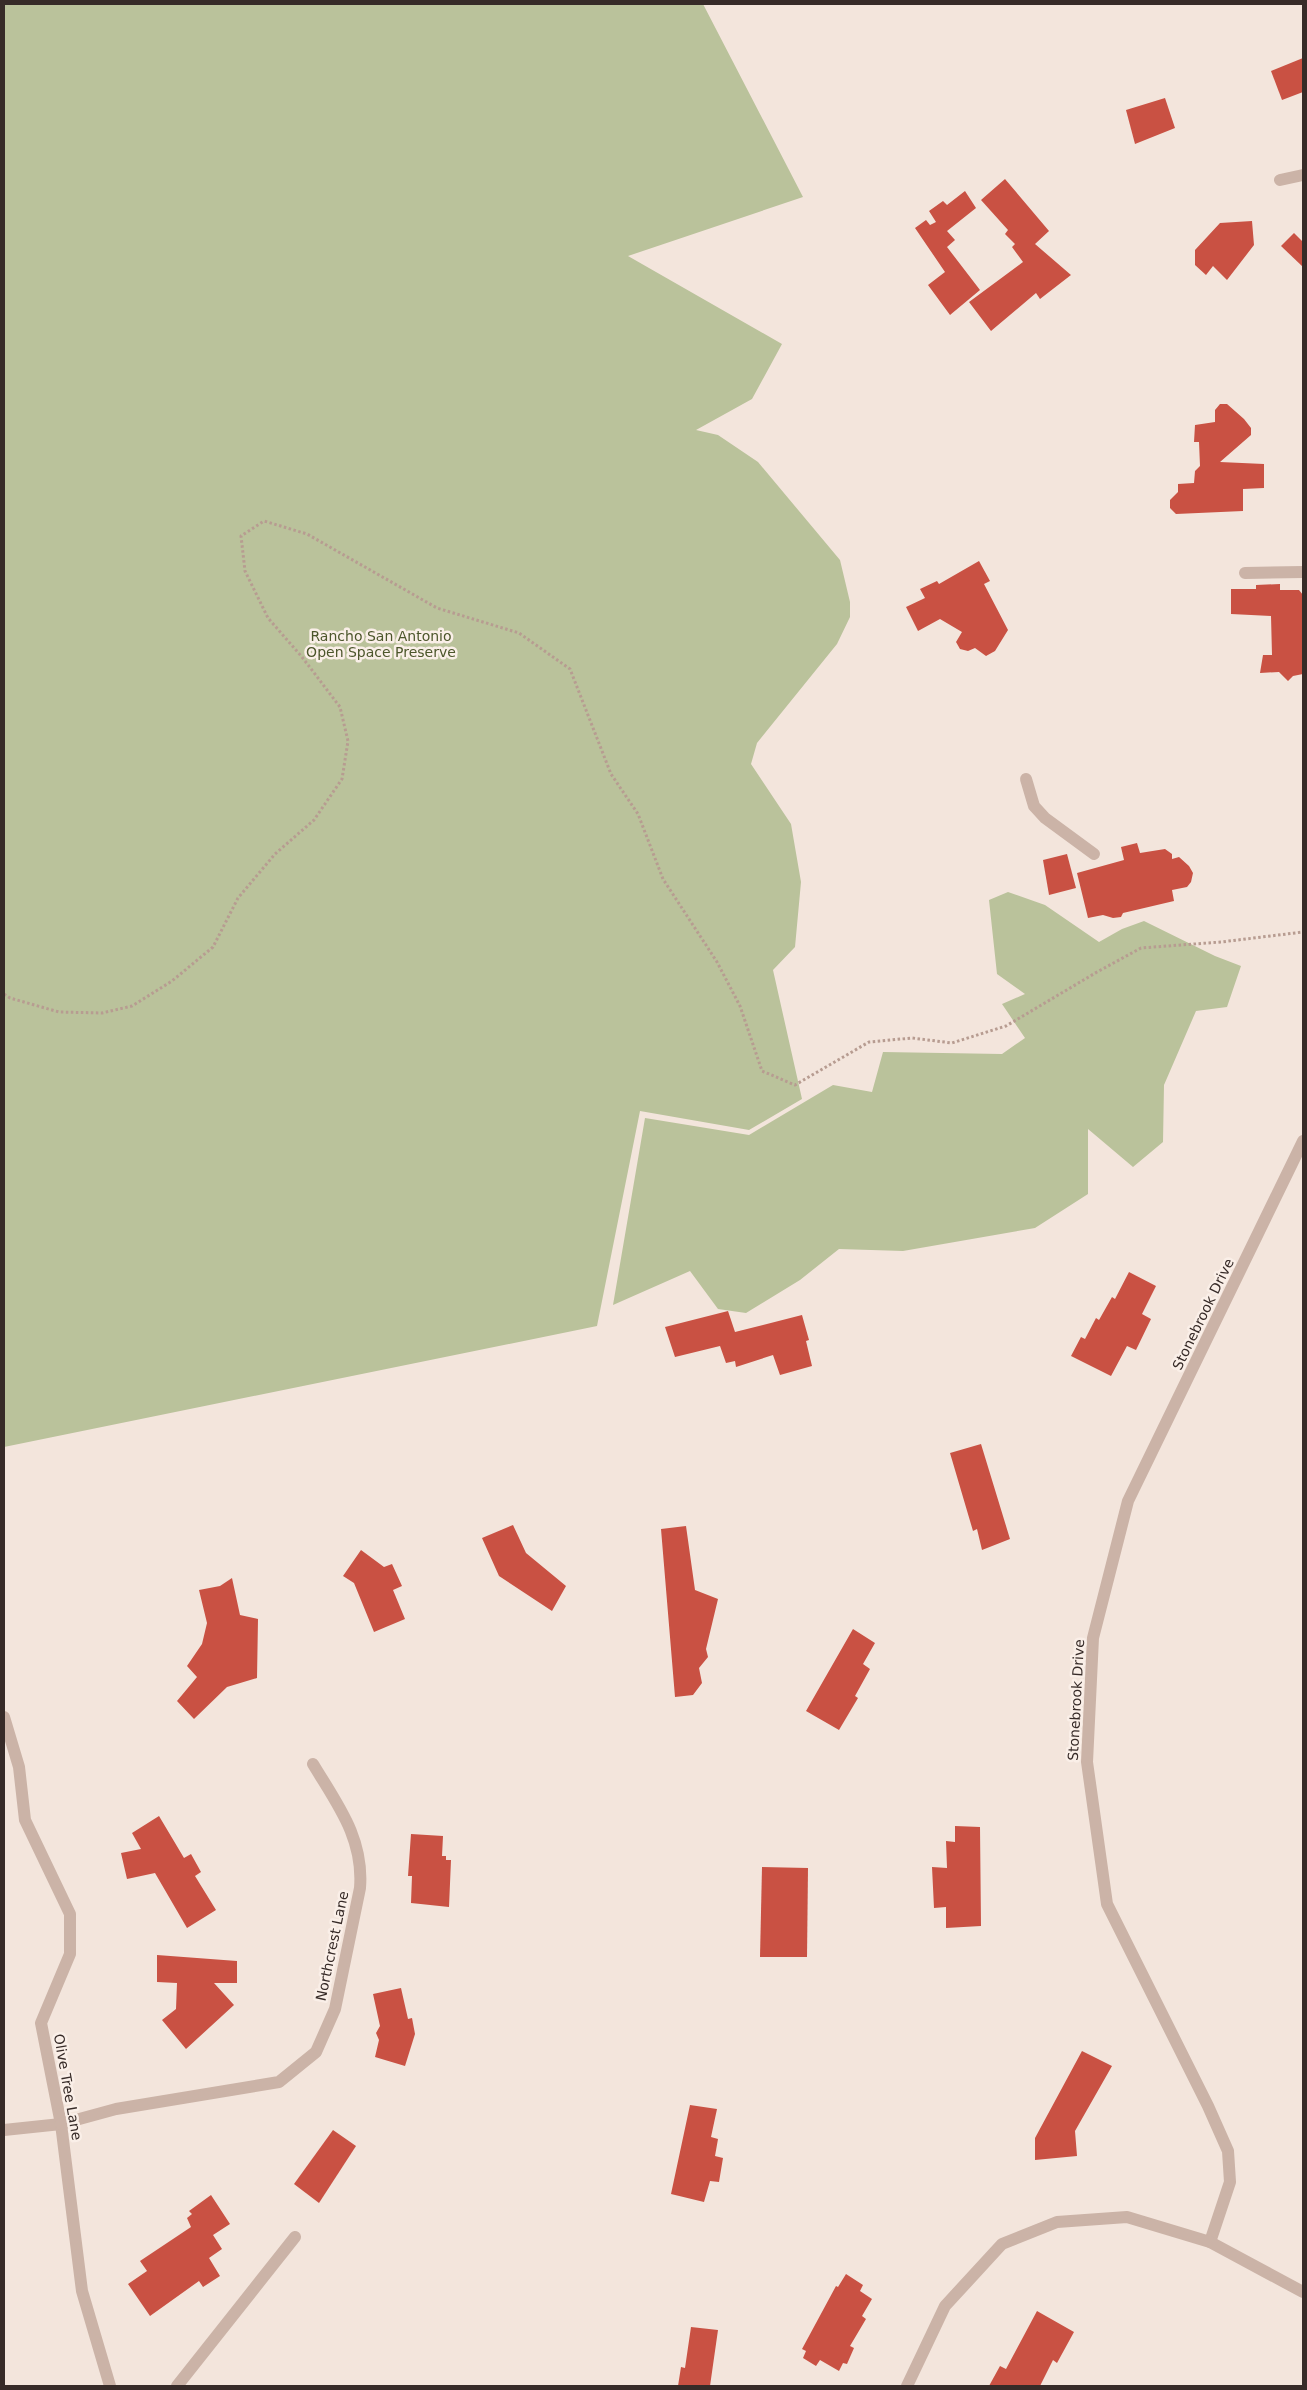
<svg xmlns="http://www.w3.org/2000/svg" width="1307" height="2390" font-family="'DejaVu Sans',sans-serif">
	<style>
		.green { fill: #bac29b }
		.building { fill: #c95143 }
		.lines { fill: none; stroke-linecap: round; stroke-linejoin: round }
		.path { stroke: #b79c91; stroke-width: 3; stroke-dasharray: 2.5 2.5; stroke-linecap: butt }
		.service { stroke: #cbb3a7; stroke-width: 12 }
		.minor { stroke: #cbb3a7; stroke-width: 12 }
		.labels { text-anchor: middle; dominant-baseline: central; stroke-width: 5; stroke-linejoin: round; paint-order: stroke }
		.park-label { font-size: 14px; fill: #4c562b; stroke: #faefe8 }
		.street-label { font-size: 14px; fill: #372b28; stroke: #faefe8 }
	</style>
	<rect width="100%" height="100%" fill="#f3e5dc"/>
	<g class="green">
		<path d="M4,4H703L803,197L628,256L782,344L752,399L696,430L718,435L758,462L840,560L850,602V617L837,644L757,743L751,764L791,824L801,882L795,947L773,970L802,1099L749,1130L640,1111L597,1326L4,1447Z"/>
		<path d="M1008,892L1045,905L1099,942L1122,929L1144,921L1215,956L1241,966L1227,1007L1196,1011L1164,1085L1163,1142L1133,1167L1088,1129V1194L1035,1228L903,1251L839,1249L800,1280L746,1313L718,1309L690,1271L613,1305L645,1118L749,1135L833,1085L872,1092L883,1052L1002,1054L1025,1038L1002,1004L1025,994L997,974L989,900Z"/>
	</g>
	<g class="building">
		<path d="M1303,58V92L1282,100L1271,71Z"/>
		<path d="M1165,98L1175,128L1135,144L1126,110Z"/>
		<path d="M1005,179L1049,231L1035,244L1071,275L1040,299L1036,293L991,331L969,302L1023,262L1012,247L1015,244L1005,234L1008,230L981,200Z"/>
		<path d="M965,191L976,208L947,231L955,240L947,247L980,290L950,315L928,285L945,272L915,228L926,220L930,225L936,222L929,211L943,201L947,205Z"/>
		<path d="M1252,221L1254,245L1227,280L1213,266L1206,275L1195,265V250L1220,223Z"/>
		<path d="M1294,233L1303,242V267L1281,246Z"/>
		<path d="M1220,404H1227L1244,419L1251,428V435L1220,462L1264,464V488L1243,489V511L1176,514L1170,508V500L1178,492V484L1194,483L1195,471L1200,466L1199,442H1194L1195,425L1215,422V410Z"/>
		<path d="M979,561L990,581L984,584L1008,630L995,651L986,656L975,648L968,651L960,649L956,642L962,632L940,619L918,631L906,607L925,598L920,589L937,581L939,584Z"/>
		<path d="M1280,584V590H1299L1303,595V674L1293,676L1288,681L1279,672L1260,673L1263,655H1272L1271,616L1231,614V589H1256V585Z"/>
		<path d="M1137,843L1140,853L1165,849L1172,854V859L1179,857L1189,866L1193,873L1191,882L1187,887L1172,890L1174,901L1123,913L1121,917L1113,918L1103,915L1088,918L1077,873L1124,860L1121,847Z"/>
		<path d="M1067,854L1076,888L1049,895L1043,860Z"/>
		<path d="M1129,1272L1156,1286L1142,1314L1151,1319L1136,1350L1127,1346L1111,1376L1071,1356L1081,1337L1085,1339L1096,1318L1099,1320L1112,1297L1115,1299Z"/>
		<path d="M728,1311L735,1332L802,1315L809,1340L806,1341L812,1366L780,1375L773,1355L736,1367L735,1361L726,1363L720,1346L675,1357L665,1327Z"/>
		<path d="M981,1444L1010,1539L982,1550L977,1529L973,1531L950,1453Z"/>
		<path d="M513,1525L526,1553L566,1586L552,1611L499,1576L482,1538Z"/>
		<path d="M686,1526L695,1590L718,1599L706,1649L708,1657L699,1668L702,1683L693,1695L675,1697L661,1529Z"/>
		<path d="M361,1550L384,1567L392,1564L402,1586L393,1590L405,1619L374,1632L354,1583L343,1576Z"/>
		<path d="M232,1578L240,1615L258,1619L257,1678L227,1687L194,1719L177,1701L197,1677L187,1666L202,1644L207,1623L199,1590L220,1586Z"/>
		<path d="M853,1629L875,1643L863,1664L870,1669L855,1696L858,1698L839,1730L806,1711Z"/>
		<path d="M159,1816L184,1858L191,1854L201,1872L195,1876L216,1910L187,1928L155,1873L127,1879L121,1853L141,1849L132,1833Z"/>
		<path d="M955,1826L980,1827L981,1926L946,1928V1907L934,1908L932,1867L947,1868L946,1841L955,1842Z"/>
		<path d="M411,1834L443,1836L442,1856H446V1860H451L449,1907L411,1903L412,1876H408Z"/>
		<path d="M762,1867L808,1868L807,1957H760Z"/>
		<path d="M157,1955L237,1961V1983H214L234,2005L186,2049L162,2020L176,2009L177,1983L157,1982Z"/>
		<path d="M401,1988L408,2019L412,2018L415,2034L405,2066L375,2057L379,2040L376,2033L380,2026L373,1994Z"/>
		<path d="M1082,2051L1112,2066L1075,2131L1077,2156L1035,2160V2138Z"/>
		<path d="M690,2105L717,2109L711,2137L718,2139L715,2156L723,2158L719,2182L710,2181L704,2202L671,2194Z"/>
		<path d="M333,2130L356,2146L319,2203L294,2184Z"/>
		<path d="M211,2195L230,2224L213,2235L222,2249L209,2258L220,2276L203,2287L199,2281L150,2316L128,2284L147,2271L140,2261L191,2227L187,2218L192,2214L189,2211Z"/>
		<path d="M846,2274L863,2285L860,2291L872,2299L862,2316L866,2319L850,2346L854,2348L847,2364L843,2363L839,2371L820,2360L816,2366L803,2358L806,2351L802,2349L836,2286L838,2287Z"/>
		<path d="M1037,2311L1074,2332L1057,2363L1053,2360L1040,2386H989L1000,2366L1006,2369Z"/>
		<path d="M691,2327L718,2330L710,2386H678L681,2367L685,2368Z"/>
	</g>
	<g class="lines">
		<path class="path" d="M4,994L10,998L59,1012L102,1013L132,1006L172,981L213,947L238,898L275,854L314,820L342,779L348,741L340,707L302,657L268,618L245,571L241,536L264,521L307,534L437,608L519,633L570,669L611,774L638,814L663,879L717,962L740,1006L762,1071L795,1085L869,1042L912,1038L952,1043L1006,1026L1097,972L1141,948L1221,942L1303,932"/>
		<g class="service">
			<path d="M1280,180L1303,175"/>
			<path d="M1245,573L1303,572"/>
			<path d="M1026,779L1034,806L1045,818L1094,854"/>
			<path d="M4,2130L61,2124"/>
			<path d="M177,2386L295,2237"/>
		</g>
		<g class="minor">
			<path d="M4,1717L19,1767L25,1820L70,1914V1954L41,2023L61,2124L82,2291L110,2386"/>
			<path d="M61,2124L116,2109L279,2082L316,2052L335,2009L360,1888C364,1838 337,1804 313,1764"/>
			<path d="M1210,2242L1230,2182L1228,2151L1208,2106L1107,1904L1087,1762L1093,1638L1128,1501L1303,1141"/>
			<path d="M907,2386L945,2306L1002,2244L1057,2222L1127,2217L1210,2242L1303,2292"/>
		</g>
	</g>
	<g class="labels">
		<g class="park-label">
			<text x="381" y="636">Rancho San Antonio<tspan x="381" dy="16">Open Space Preserve</tspan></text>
		</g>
		<g class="street-label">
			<text transform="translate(1203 1314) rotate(-64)">Stonebrook Drive</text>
			<text transform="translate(1076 1700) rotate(-87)">Stonebrook Drive</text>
			<text transform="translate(332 1946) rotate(-78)">Northcrest Lane</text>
			<text transform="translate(68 2087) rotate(80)">Olive Tree Lane</text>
		</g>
	</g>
	<rect width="1307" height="2390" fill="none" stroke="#372b28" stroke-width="10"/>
</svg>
